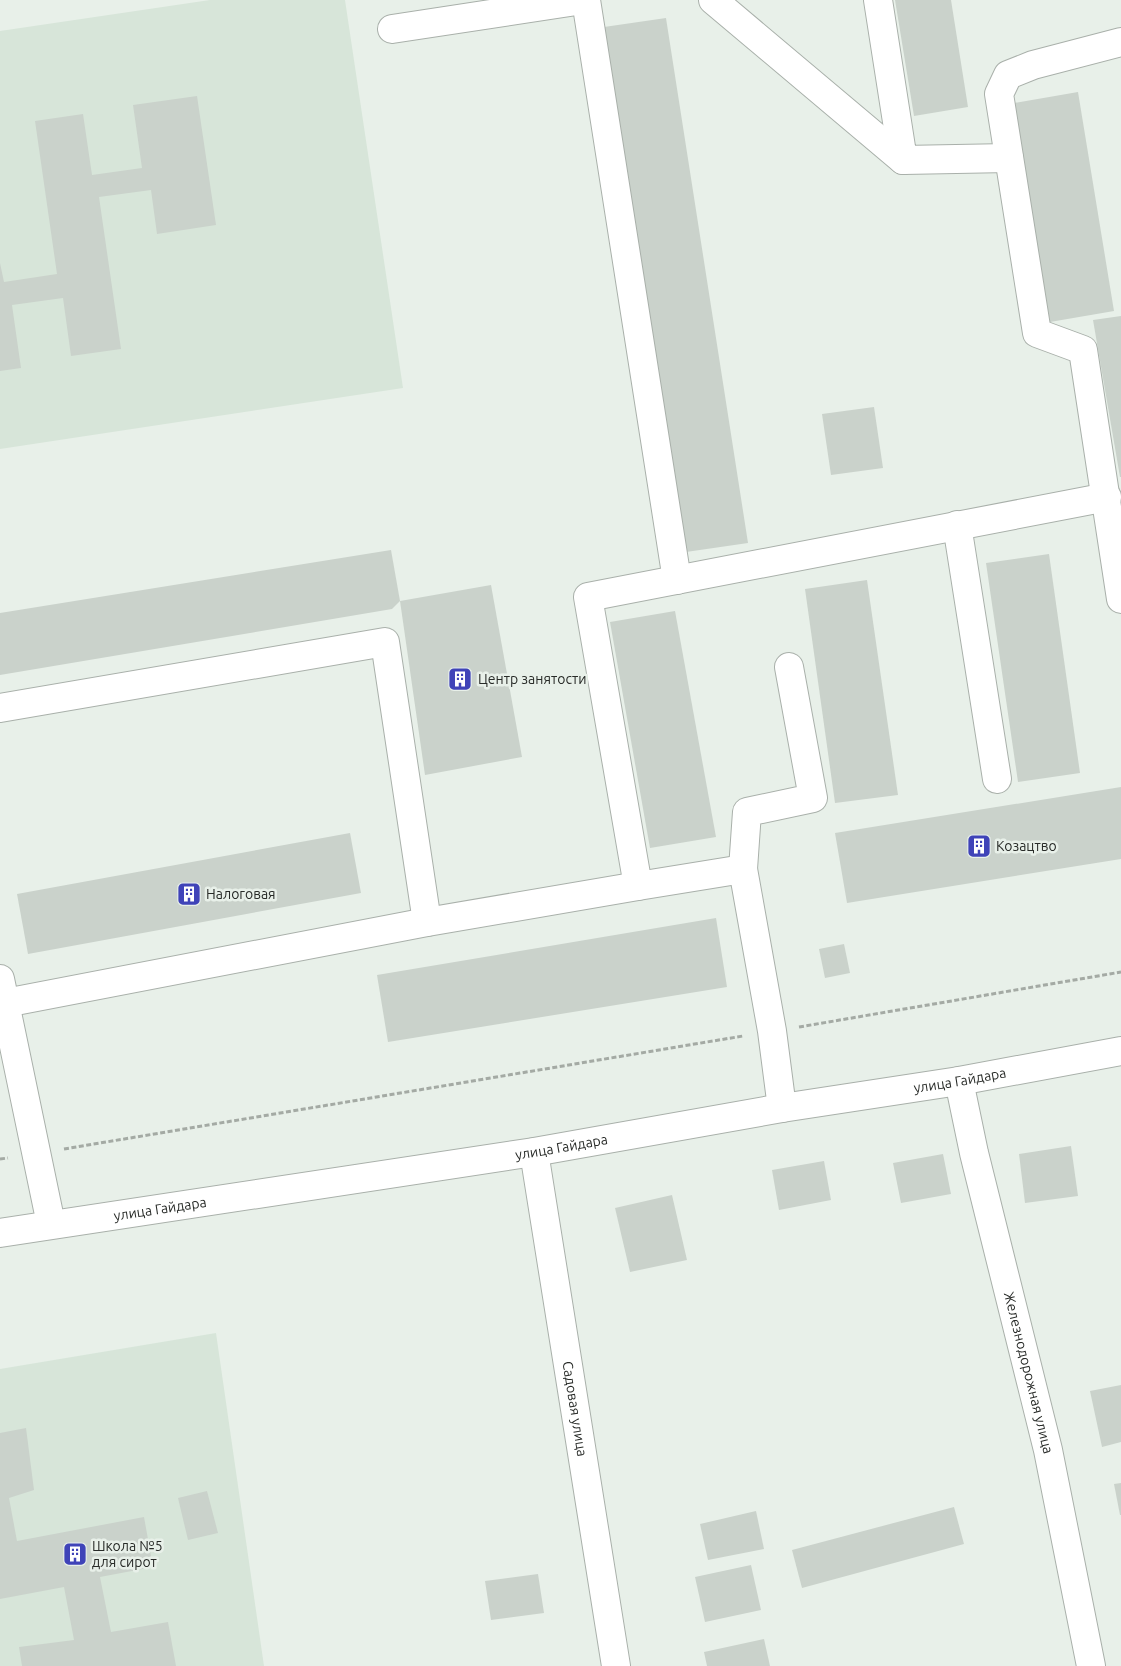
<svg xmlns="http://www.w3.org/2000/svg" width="1121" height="1666" font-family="Ubuntu,sans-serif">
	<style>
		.built { fill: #d7e5d9 }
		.building { fill: #cad2cb }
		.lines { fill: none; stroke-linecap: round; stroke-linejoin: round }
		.minor-casing { stroke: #a9b0aa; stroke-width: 30 }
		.path { stroke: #a4aaa4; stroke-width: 3; stroke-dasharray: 5 2.5; stroke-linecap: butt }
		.minor { stroke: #fff; stroke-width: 28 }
		.labels { text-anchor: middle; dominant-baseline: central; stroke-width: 5; stroke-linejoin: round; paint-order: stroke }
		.poi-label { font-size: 14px; fill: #282b28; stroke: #e8f0e9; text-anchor: start }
		.street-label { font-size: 14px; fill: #282b28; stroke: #e8f0e9 }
	</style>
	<rect width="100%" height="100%" fill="#e8f0e9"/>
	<g class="built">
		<path d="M210,0H345L403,388L0,449V31Z"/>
		<path d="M216,1333L264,1666H0V1369Z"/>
	</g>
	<g class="building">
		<path d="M895,0H951L968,107L914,116Z"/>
		<path d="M666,18L748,543L686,552L604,27Z"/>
		<path d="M1078,92L1114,311L1050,322L1014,103Z"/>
		<path d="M197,96L216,225L157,234L151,190L99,197L121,349L71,356L63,298L12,305L21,368L0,371V263L4,282L57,274L35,121L83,114L92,175L142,168L133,105Z"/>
		<path d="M1121,316V477H1120L1093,320Z"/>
		<path d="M874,407L883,468L831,475L822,414Z"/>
		<path d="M391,550L400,601L392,609L0,675V613Z"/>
		<path d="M1049,554L1080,773L1018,782L986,563Z"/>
		<path d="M867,580L898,795L835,803L805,589Z"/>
		<path d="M491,585L522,757L425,775L400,601Z"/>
		<path d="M675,611L716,837L650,848L610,622Z"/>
		<path d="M1121,787V859L847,903L835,833Z"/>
		<path d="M350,833L361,893L28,954L17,894Z"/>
		<path d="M716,918L727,987L388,1042L377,975Z"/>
		<path d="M844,944L850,973L825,978L819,949Z"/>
		<path d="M1071,1146L1078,1196L1025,1203L1019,1154Z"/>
		<path d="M943,1154L951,1194L901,1203L893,1163Z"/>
		<path d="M824,1161L831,1200L779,1210L772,1170Z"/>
		<path d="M672,1195L687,1260L630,1272L615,1208Z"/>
		<path d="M1121,1385V1442L1102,1447L1090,1391Z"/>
		<path d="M26,1428L34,1490L9,1498L17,1541L144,1517L153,1567L100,1577L111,1632L168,1622L176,1666H22L19,1647L74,1640L64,1587L0,1599V1433Z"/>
		<path d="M1121,1483V1515H1120L1114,1484Z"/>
		<path d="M207,1491L218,1533L188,1540L178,1498Z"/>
		<path d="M954,1507L964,1544L802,1588L792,1550Z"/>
		<path d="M756,1511L764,1549L708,1560L700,1524Z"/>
		<path d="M751,1565L761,1610L705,1622L695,1577Z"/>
		<path d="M538,1574L544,1613L491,1620L485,1581Z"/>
		<path d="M764,1639L770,1666H707L704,1652Z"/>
	</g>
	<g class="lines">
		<g class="minor-casing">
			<g id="minor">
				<path d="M586,0L677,580"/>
				<path d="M713,0L903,160"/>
				<path d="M878,0L903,160L1009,158"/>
				<path d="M392,29L583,0"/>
				<path d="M1121,42L1033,65L1008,75L999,94L1037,333L1083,350L1121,599"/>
				<path d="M957,525L997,779"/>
				<path d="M0,708L385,642L427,922"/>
				<path d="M743,869L747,812L813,798L789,667"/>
				<path d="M0,979L51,1224"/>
				<path d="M0,1004L427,922L638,886"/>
				<path id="s1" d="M959,1081L974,1153L1048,1450L1091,1666"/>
				<path d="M782,1108L772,1031L743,869L638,886L588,597L1107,497"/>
				<path id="s2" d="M534,1152L616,1666"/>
				<path id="s3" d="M0,1233L534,1152L782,1108L959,1081L1121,1051"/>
			</g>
		</g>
		<g class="path">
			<path d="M799,1027L1121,972"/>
			<path d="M64,1149L743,1036"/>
			<path d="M0,1159L8,1158"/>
		</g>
		<use href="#minor" class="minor"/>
	</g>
	<defs>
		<g id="building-square" transform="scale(1.25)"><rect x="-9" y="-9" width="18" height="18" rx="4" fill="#3f43b8" stroke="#e8f0e9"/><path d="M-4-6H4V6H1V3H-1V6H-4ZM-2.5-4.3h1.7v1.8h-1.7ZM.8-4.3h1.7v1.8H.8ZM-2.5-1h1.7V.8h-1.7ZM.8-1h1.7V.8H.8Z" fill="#fff"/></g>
	</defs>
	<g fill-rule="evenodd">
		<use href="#building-square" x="460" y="679"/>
		<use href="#building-square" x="979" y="846"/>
		<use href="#building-square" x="189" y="894"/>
		<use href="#building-square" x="75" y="1554"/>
	</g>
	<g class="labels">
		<g class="poi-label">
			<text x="478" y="679">Центр занятости</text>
			<text x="996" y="846">Козацтво</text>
			<text x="206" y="894">Налоговая</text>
			<text x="92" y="1546">Школа №5<tspan x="92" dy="16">для сирот</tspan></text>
		</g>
		<g class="street-label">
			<text stroke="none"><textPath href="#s3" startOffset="972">улица Гайдара</textPath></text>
			<text stroke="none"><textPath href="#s3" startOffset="568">улица Гайдара</textPath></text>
			<text stroke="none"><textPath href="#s3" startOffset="162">улица Гайдара</textPath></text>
			<text stroke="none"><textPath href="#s1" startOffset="300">Железнодорожная улица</textPath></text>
			<text stroke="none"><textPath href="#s2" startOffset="260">Садовая улица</textPath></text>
		</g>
	</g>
</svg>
